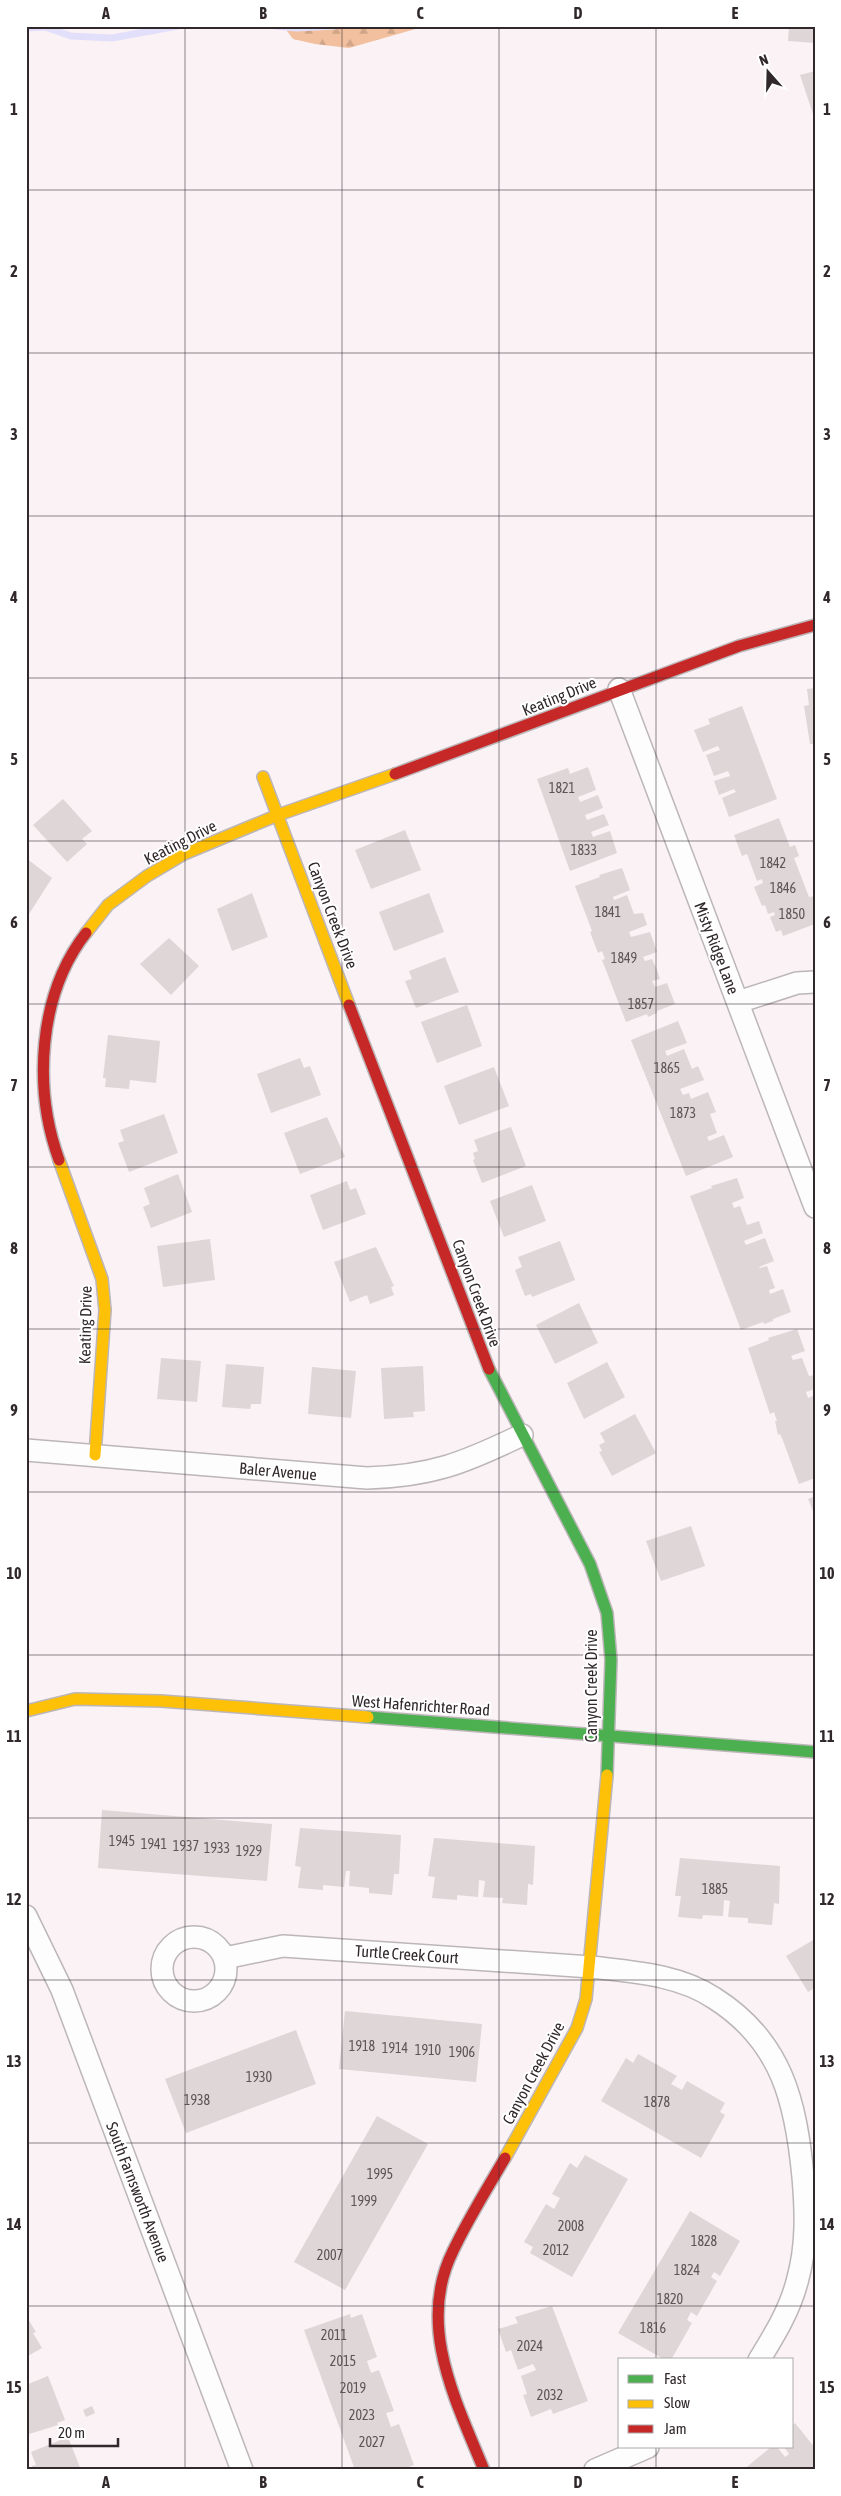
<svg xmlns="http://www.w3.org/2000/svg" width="841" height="2496" font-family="'Asap Condensed',sans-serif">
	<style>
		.forest { fill: url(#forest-firs) }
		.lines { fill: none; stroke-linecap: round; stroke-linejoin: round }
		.stream { stroke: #e2dffb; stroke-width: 7 }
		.building { fill: #ded6d7 }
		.street-casing { stroke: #bcb6b8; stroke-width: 24 }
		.fast-casing { stroke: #bcb6b8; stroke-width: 14 }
		.slow-casing { stroke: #bcb6b8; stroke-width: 14 }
		.jam-casing { stroke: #bcb6b8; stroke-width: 14 }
		.street { stroke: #fefdfe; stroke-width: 21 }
		.fast { stroke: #4caf50; stroke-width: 11 }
		.slow { stroke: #ffc107; stroke-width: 11 }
		.jam { stroke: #c62828; stroke-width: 11 }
		.grid { fill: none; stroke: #30282b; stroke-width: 1; stroke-opacity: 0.55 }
		.labels { text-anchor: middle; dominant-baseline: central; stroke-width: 4; stroke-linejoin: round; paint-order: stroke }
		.number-label { font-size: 14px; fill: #5c5456 }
		.street-label { font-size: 16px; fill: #30282b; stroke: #fff }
		.neatline { fill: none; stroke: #30282b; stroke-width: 2 }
		.grid-label { font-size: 16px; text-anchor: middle; font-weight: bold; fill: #30282b }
	</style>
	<defs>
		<pattern id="forest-firs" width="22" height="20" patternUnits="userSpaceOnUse" patternTransform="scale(1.25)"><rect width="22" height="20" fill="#f2c09e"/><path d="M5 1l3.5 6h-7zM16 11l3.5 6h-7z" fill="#d0a588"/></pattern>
	</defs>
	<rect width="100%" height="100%" fill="#faf2f5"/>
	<path class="forest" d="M287,26H426L349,48L315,44L293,39L287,31Z"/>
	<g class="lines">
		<g class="stream">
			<path d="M275,26L296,28L336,26"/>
			<path d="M26,28L45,27L71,36L112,38L178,26"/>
		</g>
	</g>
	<g class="building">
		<path d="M789,26H815V43L788,41Z"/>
		<path d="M815,71V113L813,114L800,75Z"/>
		<path d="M815,688V744H810L804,706L809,705L807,689Z"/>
		<path d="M742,706L777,799L729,817L722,798L736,792L734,789L719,795L714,781L730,776L728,771L714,776L706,755L720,750L718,746L703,752L694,730L710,724L708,719Z"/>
		<path d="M588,767L596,790L578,797L580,802L598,795L603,808L585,815L587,820L604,814L609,825L591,832L593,837L610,831L617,853L570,871L537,779L568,768L570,774Z"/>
		<path d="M63,799L92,831L82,839L87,844L67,862L33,825Z"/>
		<path d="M779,818L790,847L795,845L799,856L794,858L809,897L815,896V924L783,936L781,930L776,932L770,917L775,915L774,912L768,914L765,905L762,906L754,887L763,883L762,879L757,881L747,854L742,856L734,835Z"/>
		<path d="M405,830L421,870L371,889L355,850Z"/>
		<path d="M26,858L52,878L29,914L26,912Z"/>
		<path d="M622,868L630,890L613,897L614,900L627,895L634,914L643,913L647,925L629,932L631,937L650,932L657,952L643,957L645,961L652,959L657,970L660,979L652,981L655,987L667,983L675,1004L657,1011V1013L648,1017L647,1014L626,1022L602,960L605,959L602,951L598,953L590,932L592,931L575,886L600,877L599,875Z"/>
		<path d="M252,893L268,937L232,951L217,909Z"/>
		<path d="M429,893L444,932L394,951L379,912Z"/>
		<path d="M169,938L199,966L171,995L140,964Z"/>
		<path d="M445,957L459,992L416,1008L405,981L412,979L409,971Z"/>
		<path d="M467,1005L482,1046L437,1063L421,1022Z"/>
		<path d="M678,1021L687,1043L665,1051L667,1056L684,1049L692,1069L698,1066L704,1080L680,1089L683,1095L689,1093L691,1099L708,1092L716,1112L710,1114L717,1133L707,1137L709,1141L724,1135L733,1157L686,1176L631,1040Z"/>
		<path d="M108,1035L160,1041L156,1083L130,1080L129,1089L105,1087L106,1078H103Z"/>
		<path d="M300,1058L304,1068L310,1066L321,1095L271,1113L257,1074Z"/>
		<path d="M494,1067L509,1106L459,1125L444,1086Z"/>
		<path d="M164,1114L178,1153L129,1172L118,1143L124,1141L120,1130Z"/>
		<path d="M327,1117L345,1157L300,1174L284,1133Z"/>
		<path d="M511,1127L526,1166L482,1183L473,1160L475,1159L473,1153L478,1151L474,1140Z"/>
		<path d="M178,1174L192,1212L151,1228L143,1207L150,1204L144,1188Z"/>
		<path d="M737,1178L744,1198L732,1203L734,1208L740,1206L747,1225L759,1221L763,1233L744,1241L746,1245L765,1238L774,1261L759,1267L760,1268L767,1266L775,1288L769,1290L770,1294L783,1289L791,1312L773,1319V1321L764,1324L763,1322L741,1330L690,1196L712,1188L711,1186Z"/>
		<path d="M347,1181L350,1190L356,1188L366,1214L323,1230L310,1195Z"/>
		<path d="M532,1185L546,1221L504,1237L490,1201Z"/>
		<path d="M210,1239L215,1280L163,1287L157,1246Z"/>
		<path d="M560,1241L575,1280L532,1297L531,1294L525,1296L515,1270L522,1267L518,1257Z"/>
		<path d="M376,1247L394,1286L391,1287L394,1295L370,1304L367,1295L350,1302L334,1262Z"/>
		<path d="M579,1303L598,1343L555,1364L536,1325Z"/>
		<path d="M797,1329L805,1351L791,1356L793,1360L802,1358L809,1376L815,1375V1389L806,1392L808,1398L815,1395V1478L799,1484L782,1438L780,1434L778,1435L775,1421H777L774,1412L770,1414L748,1348L769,1340L768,1338Z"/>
		<path d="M161,1358L201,1361L197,1402L157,1399Z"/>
		<path d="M607,1362L625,1397L584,1419L567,1383Z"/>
		<path d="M226,1364L264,1367L261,1404H251L250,1409L222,1407Z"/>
		<path d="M423,1366L425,1411L413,1412L414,1417L384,1419L381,1368Z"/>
		<path d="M312,1367L356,1371L351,1418L308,1414Z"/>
		<path d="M635,1414L656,1453L612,1476L599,1452L602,1451L599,1445L605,1442L600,1433Z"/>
		<path d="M815,1496V1516L808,1499Z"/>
		<path d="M691,1526L705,1566L661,1581L646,1541Z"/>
		<path d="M102,1810L272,1824L267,1881L98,1868Z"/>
		<path d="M300,1828L401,1835L399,1874H394L392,1895L369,1893V1888L349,1886L350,1871H346L344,1887L323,1885V1890L298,1888L301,1867L295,1866Z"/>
		<path d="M434,1838L535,1846L533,1885L528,1884L527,1905L502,1903L503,1898L483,1897L485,1881L479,1880L478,1897L457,1895V1900L432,1898L435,1877L428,1876Z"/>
		<path d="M680,1858L780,1866L779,1904L774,1903L772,1925L748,1923V1918L728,1917L730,1901L724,1900L723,1916L703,1915L702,1919L678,1917L681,1896H675Z"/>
		<path d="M815,1939V1991L813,1989L808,1992L786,1956Z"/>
		<path d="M345,2011L482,2024L476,2082L339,2069Z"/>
		<path d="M296,2030L316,2084L186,2133L165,2079Z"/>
		<path d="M638,2054L677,2076L671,2084L682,2090L687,2081L725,2103L720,2112L725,2115L701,2158L601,2101L626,2058L633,2063Z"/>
		<path d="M377,2116L428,2144L345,2290L294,2262Z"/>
		<path d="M585,2155L628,2179L572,2277L530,2253L533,2247L524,2242L546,2204L554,2209L560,2198L552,2194L570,2163L577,2168Z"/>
		<path d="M690,2211L740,2241L720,2276L714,2272L711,2277L717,2281L697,2316L691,2312L687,2320L692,2323L671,2360H665L618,2333Z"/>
		<path d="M552,2306L588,2401L553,2414L551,2409L531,2417L523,2395L527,2394L521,2376L536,2370L533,2364L518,2370L511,2350L506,2352L498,2329L518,2323L515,2317Z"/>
		<path d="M350,2314L351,2318L362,2314L377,2357L367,2361L371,2373L379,2370L394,2411L386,2413L391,2427L399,2424L414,2465L406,2468V2470H355L304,2330Z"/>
		<path d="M26,2316L36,2332L33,2333L42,2348L26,2357Z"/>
		<path d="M48,2376L65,2420L57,2423L58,2425L26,2435V2385Z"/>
		<path d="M92,2406L95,2413L86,2417L83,2410Z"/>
		<path d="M795,2423L815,2448V2470H743L771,2447H777L785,2457L789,2454L784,2447H792V2426Z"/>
		<path d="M68,2437L81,2470H33L32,2466L36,2465L31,2452Z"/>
	</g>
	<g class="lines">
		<g class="street-casing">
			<g id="street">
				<path d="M619,689L815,1207"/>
				<path d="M738,1002L797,983L815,982"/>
				<path d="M26,1450L367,1478C432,1476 464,1463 522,1435"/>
				<path d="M26,1916L62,1990L242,2470"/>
				<circle cx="194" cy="1969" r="32"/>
				<path d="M225,1958L283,1946L591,1967C632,1972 678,1974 714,1998C782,2041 796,2102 803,2177C806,2211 807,2245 798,2278C791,2308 775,2334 759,2360"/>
				<path d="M595,2470L648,2447"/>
			</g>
		</g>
		<g class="fast-casing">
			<g id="fast">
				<path d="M489,1369L590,1564L607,1613L611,1660L607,1775"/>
				<path d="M368,1717L815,1752"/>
			</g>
		</g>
		<g class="slow-casing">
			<g id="slow">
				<path d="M263,777L349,1005"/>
				<path d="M86,933L108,905L147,876L184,854L278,815L395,774"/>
				<path d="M59,1160L102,1279L105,1310L95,1455"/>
				<path d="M26,1711L75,1699L161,1701L368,1717"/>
				<path d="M505,2158L577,2028L586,1999L607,1775"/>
			</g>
		</g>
		<g class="jam-casing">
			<g id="jam">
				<path d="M395,774L739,646L815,625"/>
				<path d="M349,1005L489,1369"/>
				<path d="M59,1160C33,1088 38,995 86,933"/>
				<path d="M484,2470C456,2401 416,2325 453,2251C468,2219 487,2189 505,2158"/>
			</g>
		</g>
		<use href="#street" class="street"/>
		<use href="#fast" class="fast"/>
		<use href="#slow" class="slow"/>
		<use href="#jam" class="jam"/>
	</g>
	<path class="grid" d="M185,26V2470M342,26V2470M499,26V2470M656,26V2360M26,190H815M26,353H815M26,516H815M26,678H815M26,841H815M26,1004H815M26,1167H815M26,1329H815M26,1492H815M26,1655H815M26,1818H815M26,1980H815M26,2143H815M26,2306H815M656,2447V2470"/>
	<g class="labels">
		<g class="number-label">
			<text x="562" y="788">1821</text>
			<text x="584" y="850">1833</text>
			<text x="773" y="863">1842</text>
			<text x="783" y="888">1846</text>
			<text x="608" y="912">1841</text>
			<text x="792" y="914">1850</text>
			<text x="624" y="958">1849</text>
			<text x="641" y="1004">1857</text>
			<text x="667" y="1068">1865</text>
			<text x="683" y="1113">1873</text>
			<text x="122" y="1841">1945</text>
			<text x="154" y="1844">1941</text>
			<text x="186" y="1846">1937</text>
			<text x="217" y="1848">1933</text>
			<text x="249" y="1851">1929</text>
			<text x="715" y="1889">1885</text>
			<text x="362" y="2046">1918</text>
			<text x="395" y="2048">1914</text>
			<text x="428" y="2050">1910</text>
			<text x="462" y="2052">1906</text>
			<text x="259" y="2077">1930</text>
			<text x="197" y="2100">1938</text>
			<text x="657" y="2102">1878</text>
			<text x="380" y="2174">1995</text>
			<text x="364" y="2201">1999</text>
			<text x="571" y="2226">2008</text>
			<text x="704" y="2241">1828</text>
			<text x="556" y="2250">2012</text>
			<text x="330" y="2255">2007</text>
			<text x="687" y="2270">1824</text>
			<text x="670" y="2299">1820</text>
			<text x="653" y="2328">1816</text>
			<text x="334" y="2335">2011</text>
			<text x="530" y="2346">2024</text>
			<text x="343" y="2361">2015</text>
			<text x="353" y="2388">2019</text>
			<text x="550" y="2395">2032</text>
			<text x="362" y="2415">2023</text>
			<text x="372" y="2442">2027</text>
		</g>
		<g class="street-label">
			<text transform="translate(559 696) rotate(-22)">Keating Drive</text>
			<text transform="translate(180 842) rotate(-27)">Keating Drive</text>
			<text transform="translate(333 915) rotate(69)">Canyon Creek Drive</text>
			<text transform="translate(717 948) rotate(69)">Misty Ridge Lane</text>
			<text transform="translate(477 1293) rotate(70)">Canyon Creek Drive</text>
			<text transform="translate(85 1325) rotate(-89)">Keating Drive</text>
			<text transform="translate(278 1471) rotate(5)">Baler Avenue</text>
			<text transform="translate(591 1686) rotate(-90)">Canyon Creek Drive</text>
			<text transform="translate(421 1705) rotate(4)">West Hafenrichter Road</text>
			<text transform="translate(407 1954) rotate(4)">Turtle Creek Court</text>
			<text transform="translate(533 2073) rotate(-62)">Canyon Creek Drive</text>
			<text transform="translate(138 2192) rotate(69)">South Farnsworth Avenue</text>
		</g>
	</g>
	<rect width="841" height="2496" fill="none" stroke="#ffffff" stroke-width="55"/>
	<rect x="618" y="2358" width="175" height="90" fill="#ffffff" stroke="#aca9aa"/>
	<rect x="628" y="2375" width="25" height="8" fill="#4caf50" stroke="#aca9aa"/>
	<text x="664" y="2384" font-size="15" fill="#30282b">Fast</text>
	<rect x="628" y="2400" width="25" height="8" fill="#ffc107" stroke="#aca9aa"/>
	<text x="664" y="2408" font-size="15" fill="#30282b">Slow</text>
	<rect x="628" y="2425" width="25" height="8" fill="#c62828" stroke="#aca9aa"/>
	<text x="664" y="2434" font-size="15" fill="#30282b">Jam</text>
	<g transform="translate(768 72) rotate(340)" stroke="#ffffff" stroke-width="4" paint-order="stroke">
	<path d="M0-4L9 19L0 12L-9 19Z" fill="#30282b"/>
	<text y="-8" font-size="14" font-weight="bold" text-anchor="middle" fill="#30282b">N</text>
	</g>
	<path d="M50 2438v8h68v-8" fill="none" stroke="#30282b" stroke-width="2.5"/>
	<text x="58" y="2438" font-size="15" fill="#30282b" stroke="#ffffff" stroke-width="4" paint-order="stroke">20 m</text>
	<rect x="28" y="28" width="786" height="2440" class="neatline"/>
	<g class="grid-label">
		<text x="106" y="19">A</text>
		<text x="263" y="19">B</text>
		<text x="420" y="19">C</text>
		<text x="578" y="19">D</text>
		<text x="735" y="19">E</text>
		<text x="14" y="115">1</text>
		<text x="827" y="115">1</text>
		<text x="14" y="277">2</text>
		<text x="827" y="277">2</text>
		<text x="14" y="440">3</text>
		<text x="827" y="440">3</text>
		<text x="14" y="603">4</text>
		<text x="827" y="603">4</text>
		<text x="14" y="765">5</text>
		<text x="827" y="765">5</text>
		<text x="14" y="928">6</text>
		<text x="827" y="928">6</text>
		<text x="14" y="1091">7</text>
		<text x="827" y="1091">7</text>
		<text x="14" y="1254">8</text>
		<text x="827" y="1254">8</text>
		<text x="14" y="1416">9</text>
		<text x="827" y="1416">9</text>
		<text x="14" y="1579">10</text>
		<text x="827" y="1579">10</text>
		<text x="14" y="1742">11</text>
		<text x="827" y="1742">11</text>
		<text x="14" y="1905">12</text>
		<text x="827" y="1905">12</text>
		<text x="14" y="2067">13</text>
		<text x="827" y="2067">13</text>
		<text x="14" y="2230">14</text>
		<text x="827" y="2230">14</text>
		<text x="14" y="2393">15</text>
		<text x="827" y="2393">15</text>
		<text x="106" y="2488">A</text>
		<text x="263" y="2488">B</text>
		<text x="420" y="2488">C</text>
		<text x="578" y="2488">D</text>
		<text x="735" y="2488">E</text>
	</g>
</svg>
